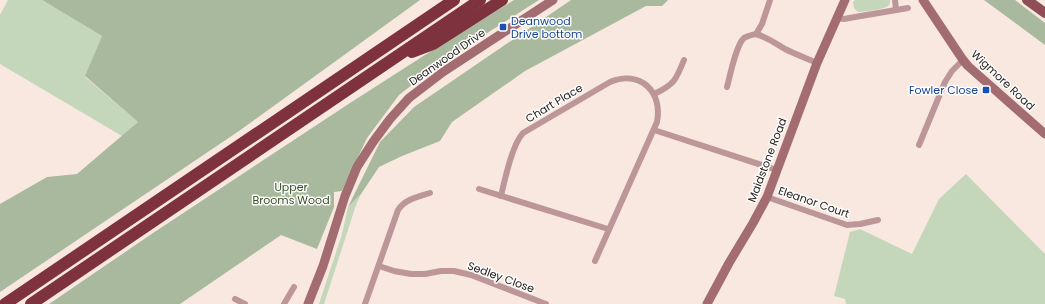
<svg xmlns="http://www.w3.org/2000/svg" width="1045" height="304" font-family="Poppins,sans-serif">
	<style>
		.green { fill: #c5d7ba }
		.forest { fill: #a9b99d }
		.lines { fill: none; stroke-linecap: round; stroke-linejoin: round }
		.street { stroke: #bd9699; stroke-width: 6 }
		.secondary { stroke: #a36c71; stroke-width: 9 }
		.primary { stroke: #8f4e55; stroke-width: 10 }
		.highway { stroke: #7d323e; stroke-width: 12 }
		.transit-dot { fill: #1a4fb4; stroke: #fff; stroke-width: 1.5 }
		.labels { text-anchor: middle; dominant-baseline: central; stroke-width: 3; stroke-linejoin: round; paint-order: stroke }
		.transit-label { font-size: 11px; fill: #164399; stroke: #fff; text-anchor: start }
		.street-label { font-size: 11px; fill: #28221f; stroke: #fff }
		.park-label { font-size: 11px; fill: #354c21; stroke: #fff }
	</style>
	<rect width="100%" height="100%" fill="#f8e8df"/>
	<g class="green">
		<path d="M8,0H42L102,36L85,77L138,122L122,136L0,64V15Z"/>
		<path d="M855,0H890C890,3 890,4 888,6C885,9 863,12 859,12C856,11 856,10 854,8L853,2Z"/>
		<path d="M966,174L1045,254V304H846L845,299L834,296L850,232L860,229L912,254L939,199Z"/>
		<path d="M361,194L356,205L324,304H319L342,234L348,207Z"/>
	</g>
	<g class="forest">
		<path d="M42,0H420L239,131L0,292V204L47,177L77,174L138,122L85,76L102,36Z"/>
		<path d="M514,0H539L440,63L399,95L367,138L342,191L334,192V207L317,249L281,235L180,304H49L153,233L350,103L453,37Z"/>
		<path d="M571,0H668L662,6H646L525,71L452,122L440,141L402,156L379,167L361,194L348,207L380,142L414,107Z"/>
		<path d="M984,0H1015L1045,23V45Z"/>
	</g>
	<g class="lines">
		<g class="street">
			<path d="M895,0L896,10"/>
			<path d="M837,18L844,19L855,17L908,8"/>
			<path d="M756,34C767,37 775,43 785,49C795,54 806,58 817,63"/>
			<path d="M727,87C730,76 736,45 744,38C747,36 752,35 756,34L762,24L770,0"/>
			<path d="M654,94C674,85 676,80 684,60"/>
			<path d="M654,130L777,170"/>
			<path d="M919,145L945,82L952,71L963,60"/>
			<path d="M479,189L608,229"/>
			<path d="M501,196C505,179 512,145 523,133L610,82C640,70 663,91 657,122L595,261"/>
			<path d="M767,197L847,225L860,224L878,220"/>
			<path d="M379,266L394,271L411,274H425L441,271H454L471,275L546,304"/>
			<path d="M235,299L245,304"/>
			<path d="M284,304L294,287"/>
			<path d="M365,304L398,210C405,199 418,197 430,193"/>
		</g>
		<g class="secondary">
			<path d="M923,0L963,60L968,66L1045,134"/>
			<path d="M308,304L323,266L345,196L357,167L373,142L390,119L409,98L443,72L553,0"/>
			<path d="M707,304L729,263L753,223L767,197L817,63L845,0"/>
		</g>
		<path class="primary" d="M1027,0L1045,13"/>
		<g class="highway">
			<path d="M412,52L433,44L502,0"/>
			<path d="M5,304L454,0"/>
			<path d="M31,304L480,0"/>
		</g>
	</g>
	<g class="transit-dot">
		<rect x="499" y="23" width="8" height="8" rx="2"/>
		<rect x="982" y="86" width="8" height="8" rx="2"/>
	</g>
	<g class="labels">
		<g class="transit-label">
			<text x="511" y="21">Deanwood<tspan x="511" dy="13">Drive bottom</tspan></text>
			<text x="978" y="90" text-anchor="end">Fowler Close</text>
		</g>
		<g class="street-label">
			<text transform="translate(447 57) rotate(-35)">Deanwood Drive</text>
			<text transform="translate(1003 80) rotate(43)">Wigmore Road</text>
			<text transform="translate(554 103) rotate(-31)">Chart Place</text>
			<text transform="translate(767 160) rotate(-69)">Maidstone Road</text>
			<text transform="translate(814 202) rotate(19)">Eleanor Court</text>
			<text transform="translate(501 277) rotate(20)">Sedley Close</text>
		</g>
		<g class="park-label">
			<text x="291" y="187">Upper<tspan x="291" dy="13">Brooms Wood</tspan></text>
		</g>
	</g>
</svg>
